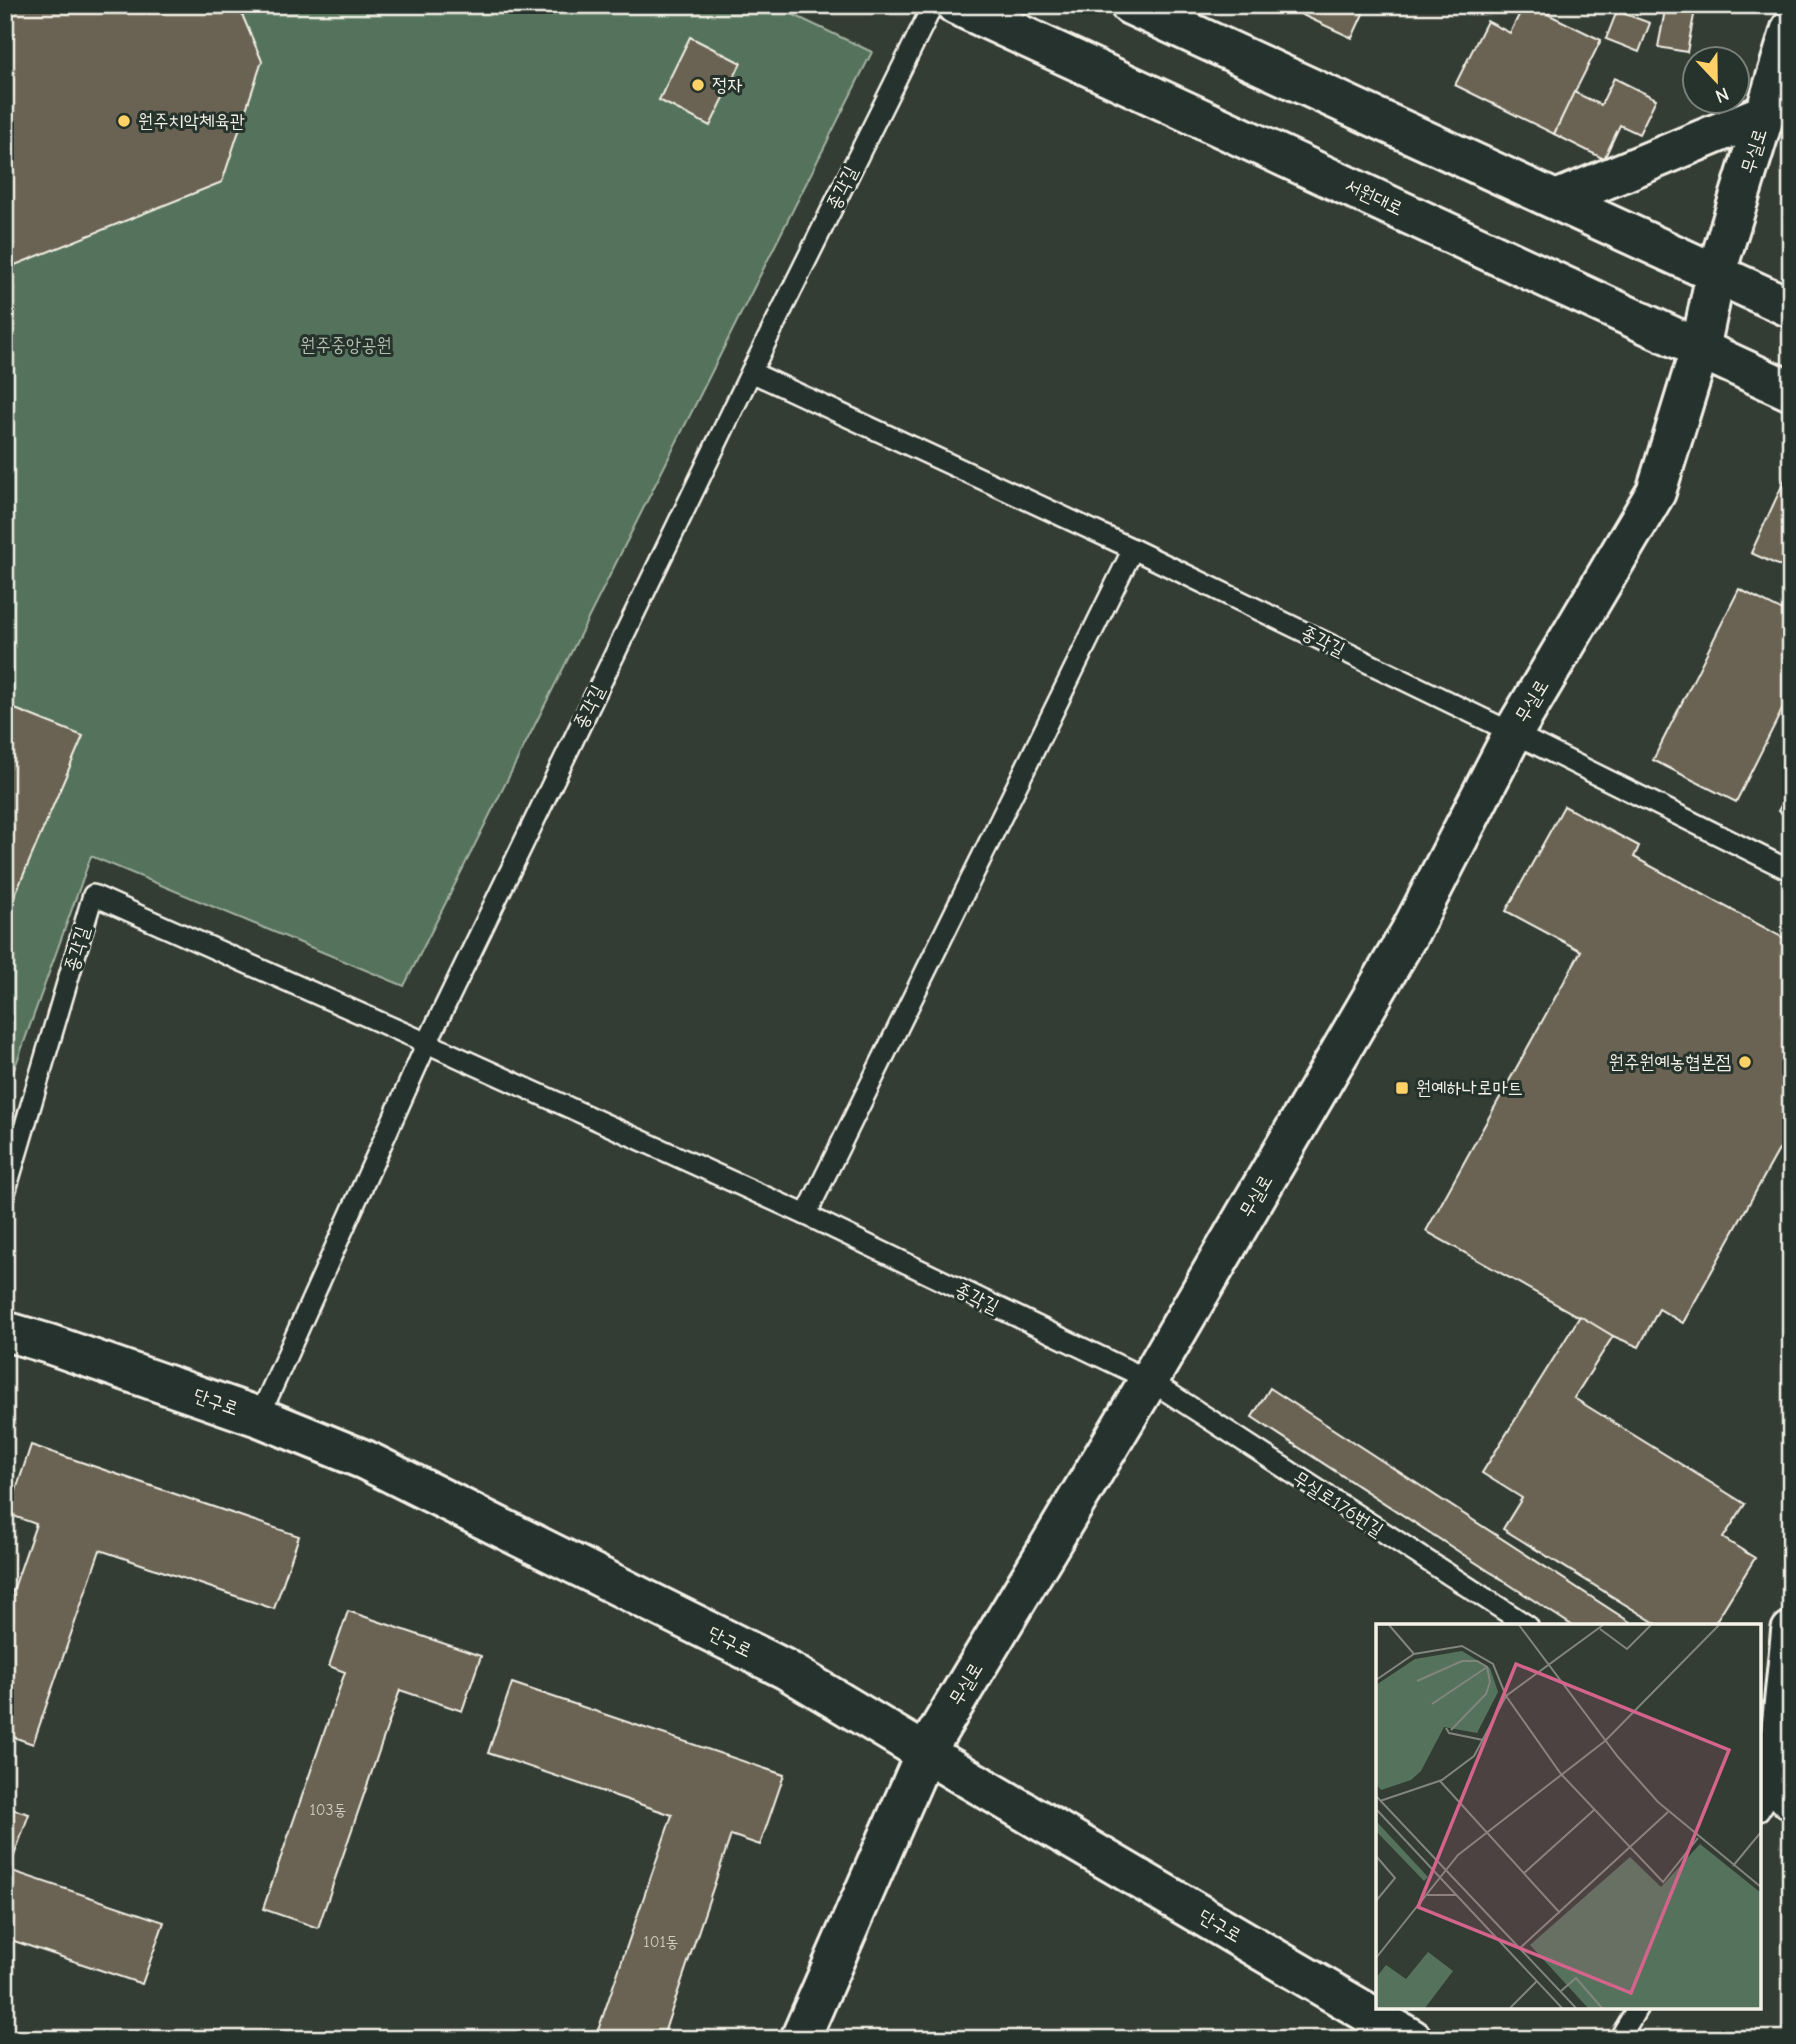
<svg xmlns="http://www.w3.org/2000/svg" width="1796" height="2044" font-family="'Comic Neue','Poor Story',sans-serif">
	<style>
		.green { fill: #55735c; stroke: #a4b2a2; stroke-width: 2 }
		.building { fill: #6a6452; stroke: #f4f1e8; stroke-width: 2 }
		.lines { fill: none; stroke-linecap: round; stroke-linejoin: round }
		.service-casing { stroke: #f4f1e8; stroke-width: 24 }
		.minor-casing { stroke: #f4f1e8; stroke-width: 44 }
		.tertiary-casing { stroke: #f4f1e8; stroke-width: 44 }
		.service { stroke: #26332d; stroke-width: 19 }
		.minor { stroke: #26332d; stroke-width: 38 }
		.tertiary { stroke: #26332d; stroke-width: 38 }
		.poi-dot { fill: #ffd166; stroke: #26332d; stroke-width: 2.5 }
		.labels { text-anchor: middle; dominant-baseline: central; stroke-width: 6; stroke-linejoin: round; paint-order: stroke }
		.number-label { font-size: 16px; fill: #d2cec2 }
		.poi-label { font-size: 19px; fill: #f4f1e8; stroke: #26332d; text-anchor: start }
		.street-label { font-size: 19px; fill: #f4f1e8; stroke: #26332d }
		.park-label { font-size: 19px; fill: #b4bfb0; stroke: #26332d }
		.inset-road { fill: none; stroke: #81857c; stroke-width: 2 }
		.view { fill: #d4648c; fill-opacity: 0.15; stroke: #d4648c; stroke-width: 3.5 }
		.inset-edge { fill: none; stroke: #f4f1e8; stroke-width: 3.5 }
	</style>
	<rect width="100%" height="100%" fill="#343d34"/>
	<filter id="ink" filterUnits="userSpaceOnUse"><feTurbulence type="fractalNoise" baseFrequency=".0143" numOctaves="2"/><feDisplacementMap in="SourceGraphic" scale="14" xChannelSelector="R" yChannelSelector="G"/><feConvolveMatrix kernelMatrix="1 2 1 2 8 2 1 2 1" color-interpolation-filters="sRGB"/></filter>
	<g filter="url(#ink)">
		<path class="green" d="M5,5H773L872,52L404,986L91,856L5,1095Z"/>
		<g class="building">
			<path d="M5,5H238L262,61L222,182L5,269Z"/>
			<path d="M1281,5H1367L1352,38Z"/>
			<path d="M1524,5H1529L1601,40L1554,134L1455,85L1487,21L1510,33Z"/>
			<path d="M1666,5H1696L1687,52L1658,47Z"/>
			<path d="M1617,11L1650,23L1639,52L1606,39Z"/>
			<path d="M690,37L741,63L710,126L659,100Z"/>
			<path d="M1614,78L1656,99L1639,134L1620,125L1604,159L1554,134L1574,92L1601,105Z"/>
			<path d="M1786,477L1791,479V571L1751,553Z"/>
			<path d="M1739,589L1791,615V692L1736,802L1653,760Z"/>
			<path d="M5,705L83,736L5,918Z"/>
			<path d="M1791,787V818L1778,811Z"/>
			<path d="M1564,806L1639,846L1634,857L1791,942V1128L1683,1323L1659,1309L1639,1347L1613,1336L1426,1231L1581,951L1506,911Z"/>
			<path d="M1580,1316L1613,1336L1574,1398L1745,1504L1723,1538L1755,1558L1713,1626H1660L1503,1529L1522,1498L1482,1473Z"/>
			<path d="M1270,1388L1636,1626H1573L1252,1417Z"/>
			<path d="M31,1445L299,1536L274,1609L100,1550L33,1744L5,1734V1614L36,1524L8,1514Z"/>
			<path d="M348,1611L481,1656L462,1711L400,1690L318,1928L263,1909L345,1672L329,1666Z"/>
			<path d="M512,1683L784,1775L760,1845L731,1835L662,2039H595L672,1815L488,1753Z"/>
			<path d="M5,1807L29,1814L9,1870L164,1922L142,1984L5,1938Z"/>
			<path d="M211,2030L238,2039H208Z"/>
		</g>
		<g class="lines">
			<g class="service-casing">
				<g id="service">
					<path d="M751,372L1133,549L1513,733L1791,871"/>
					<path d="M5,1193L93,895L427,1043L806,1215L1149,1380L1528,1626"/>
					<path d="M806,1215L1133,549"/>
					<path d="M259,1417L427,1043L751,372L933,5"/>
					<path d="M1759,1811L1776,1784L1770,1781"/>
					<path d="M1619,2039L1638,2007"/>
				</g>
			</g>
			<g class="minor-casing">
				<g id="minor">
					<path d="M1791,1631L1776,1784L1791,1800"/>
					<path d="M925,1753L1412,2039"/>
				</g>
			</g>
			<g class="tertiary-casing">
				<g id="tertiary">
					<path d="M956,5L1791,391"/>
					<path d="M1130,5L1791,308"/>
					<path d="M1556,200L1766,113"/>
					<path d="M5,1331L49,1344L259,1417L365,1460L785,1669L925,1753"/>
					<path d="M800,2039L925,1753L1149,1380L1410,932L1513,733L1656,492L1700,349L1716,273L1791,29"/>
				</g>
			</g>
			<use href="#service" class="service"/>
			<use href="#minor" class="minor"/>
			<use href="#tertiary" class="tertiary"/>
		</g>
	</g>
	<g class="poi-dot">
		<circle cx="698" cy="85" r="7"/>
		<circle cx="124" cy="121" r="7"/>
		<circle cx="1745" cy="1062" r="7"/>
		<rect x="1395" y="1081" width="14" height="14" rx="3.5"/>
	</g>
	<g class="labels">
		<g class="number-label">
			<text x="328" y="1810">103동</text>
			<text x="661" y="1942">101동</text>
		</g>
		<g class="poi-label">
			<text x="712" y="85">정자</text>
			<text x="138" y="121">원주치악체육관</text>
			<text x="1731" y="1062" text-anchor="end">원주원예농협본점</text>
			<text x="1416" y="1088">원예하나로마트</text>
		</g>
		<g class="street-label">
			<text transform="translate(1754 151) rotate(-73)">무실로</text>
			<text transform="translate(842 188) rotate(-64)">종각길</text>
			<text transform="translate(1374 197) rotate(25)">서원대로</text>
			<text transform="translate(1323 641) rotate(26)">종각길</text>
			<text transform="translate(1532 701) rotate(-59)">무실로</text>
			<text transform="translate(589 707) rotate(-64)">종각길</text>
			<text transform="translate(77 949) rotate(-74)">종각길</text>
			<text transform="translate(1256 1196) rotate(-60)">무실로</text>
			<text transform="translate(977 1298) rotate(26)">종각길</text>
			<text transform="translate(216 1402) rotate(19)">단구로</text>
			<text transform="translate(1338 1504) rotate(33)">무실로176번길</text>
			<text transform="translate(730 1642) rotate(26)">단구로</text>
			<text transform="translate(966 1684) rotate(-59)">무실로</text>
			<text transform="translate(1220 1926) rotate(30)">단구로</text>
		</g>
		<g class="park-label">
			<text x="346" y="345">원주중앙공원</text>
		</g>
	</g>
	<g transform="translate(1376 1624)">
		<rect width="385" height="385" fill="#343d34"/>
		<path d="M86,27L114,44L122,68L101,109L68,103L45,147L35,156L5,166L0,160V61L39,35ZM0,197L52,253L48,257L0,207ZM324,220L385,269V384H212L154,321L254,233L285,263ZM52,328L77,347L49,384H0V354L10,341L30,355Z" fill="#55735c"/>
		<path class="inset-road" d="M13,1L38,30M143,1L242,133L282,178L385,263M227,1L130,72L185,150L287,258L322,214M224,5L251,25L275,1M0,56L38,30L86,22L117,40L130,72L98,132L66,156L4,177M41,57L86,37H101L111,43L114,58L110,70L75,106M56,80L111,43M70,104L73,109L107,116M64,157L184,289M0,172L200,384M0,185L186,384M0,232L19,254L0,277M357,242L385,208M147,250L218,186M51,271H80M143,325L292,188M0,334L82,231L229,117L343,1M185,367L200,354L226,384M134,384L161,357"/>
		<path class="view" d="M140,40L353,126L255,369L42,283Z"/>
		<rect width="385" height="385" class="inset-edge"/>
	</g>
	<rect width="1796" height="2044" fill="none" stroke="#26332d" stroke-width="28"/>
	<rect x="14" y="14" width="1768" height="2016" fill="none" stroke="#f4f1e8" stroke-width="2.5" filter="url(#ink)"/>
	<g transform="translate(1716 80) rotate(158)"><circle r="33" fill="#26332d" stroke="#787f78" stroke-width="2"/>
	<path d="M0-5L12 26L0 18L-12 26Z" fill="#ffd166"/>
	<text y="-10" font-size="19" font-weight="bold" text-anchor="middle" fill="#f4f1e8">N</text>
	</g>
</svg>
